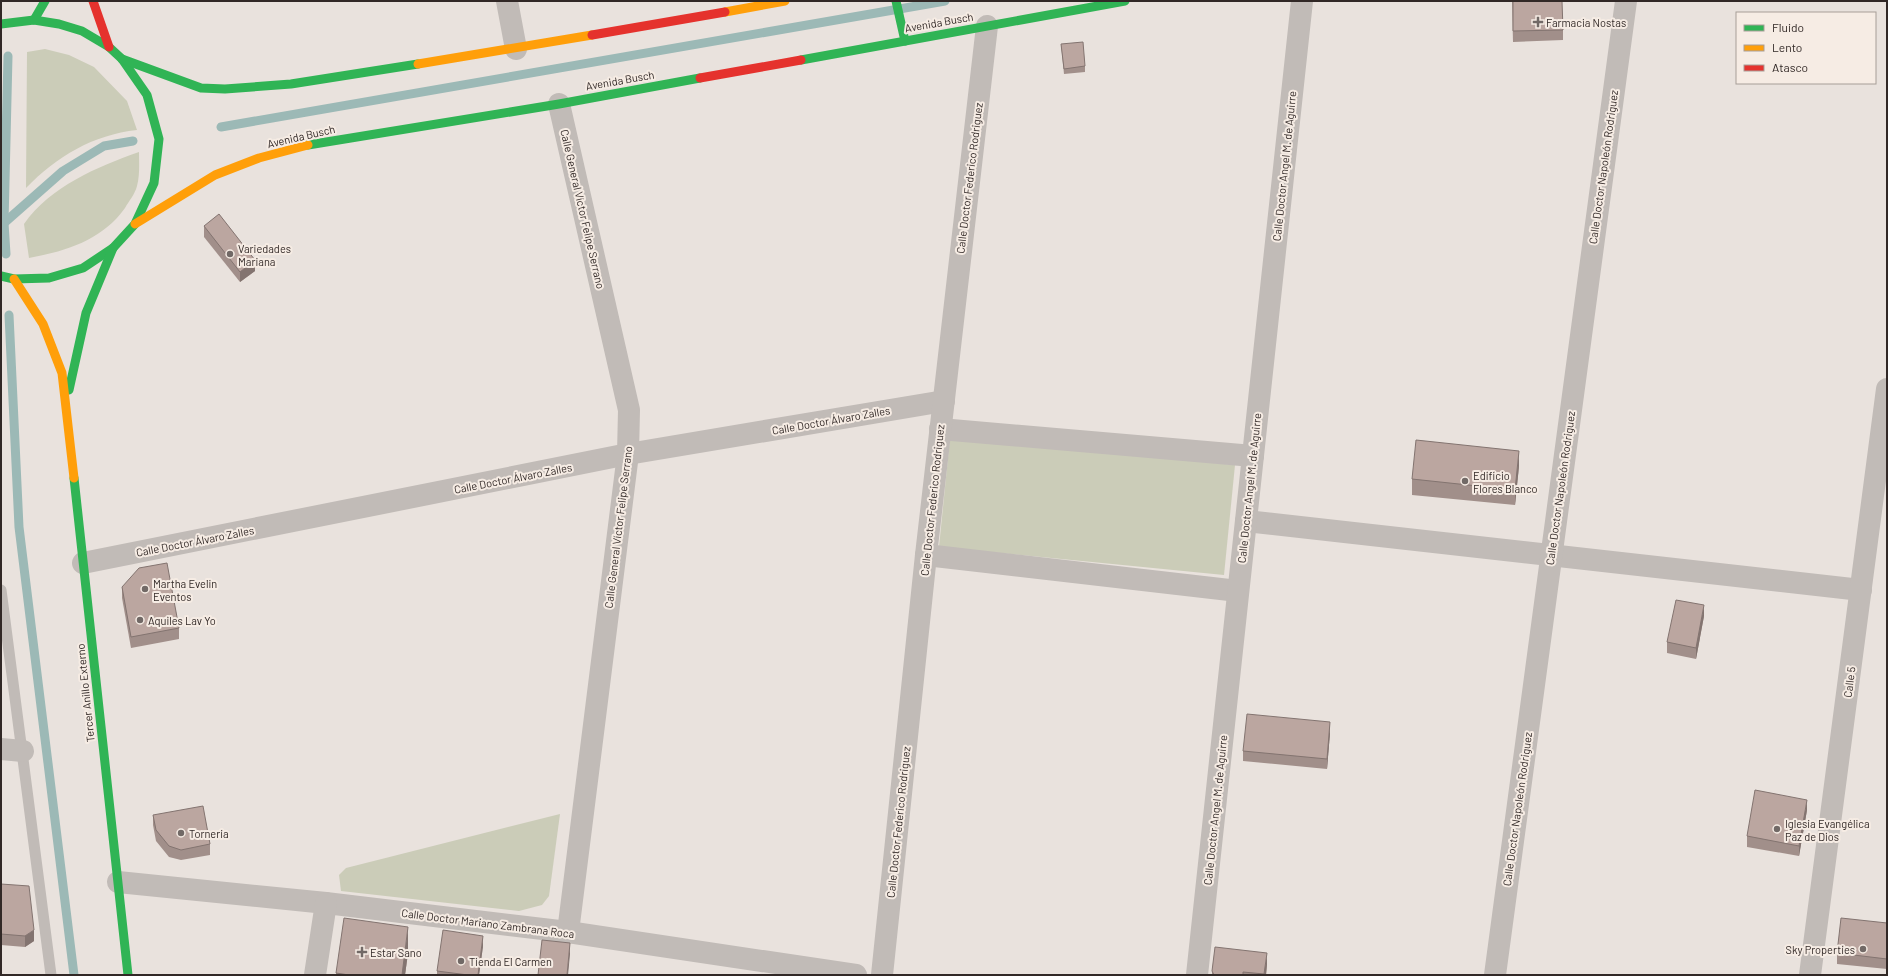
<svg xmlns="http://www.w3.org/2000/svg" width="1888" height="976" font-family="Barlow,sans-serif">
	<style>
		.green { fill: #cbccb8 }
		.lines { fill: none; stroke-linecap: round; stroke-linejoin: round }
		.stream { stroke: #9cb9b6; stroke-width: 9 }
		.lane { stroke: #c1bbb7; stroke-width: 11 }
		.street { stroke: #c1bbb7; stroke-width: 22 }
		.fast { stroke: #30b455; stroke-width: 9 }
		.slow { stroke: #ff9f0a; stroke-width: 9 }
		.jam { stroke: #e5322d; stroke-width: 9 }
		.wall { fill: #a18f8a }
		.shaded-wall { fill: #837470 }
		.building { fill: #bba6a0; stroke: #837470 }
		.poi-dot { fill: #716966; stroke: #f6ece4; stroke-width: 1.5 }
		.labels { text-anchor: middle; dominant-baseline: central; stroke-width: 4; stroke-linejoin: round; paint-order: stroke }
		.street-label { font-size: 11px; fill: #312826; stroke: #f6ece4 }
		.poi-label { font-size: 11px; fill: #312826; stroke: #f6ece4; text-anchor: start }
	</style>
	<rect width="100%" height="100%" fill="#e9e2dd"/>
	<g class="green">
		<path d="M45,49L69,55L94,67L127,101L137,130C93,135 57,156 26,188L27,52Z"/>
		<path d="M139,152C139,163 140,175 137,186C135,194 129,201 125,208C102,240 67,251 29,258L24,224C51,186 97,167 139,152Z"/>
		<path d="M950,438L1235,465L1224,575L939,547Z"/>
		<path d="M560,814L549,896L542,905L519,911L341,891L339,875L346,868Z"/>
	</g>
	<g class="lines">
		<g class="stream">
			<path d="M221,127L945,1"/>
			<path d="M4,223L63,171L104,146L133,141"/>
			<path d="M6,254L4,223L8,56"/>
			<path d="M9,315L19,527L74,975"/>
		</g>
		<path class="lane" d="M1,590L51,975"/>
		<g class="street">
			<path d="M507,1L516,49"/>
			<path d="M559,104L629,410L628,454L568,932"/>
			<path d="M940,429L1253,456"/>
			<path d="M1246,521L1861,590"/>
			<path d="M926,555L1238,591"/>
			<path d="M83,563L628,454L944,401"/>
			<path d="M1,749L23,751"/>
			<path d="M118,882L326,903L568,932L856,975"/>
			<path d="M315,975L326,903"/>
			<path d="M882,975L926,555L987,26"/>
			<path d="M1197,975L1302,1"/>
			<path d="M1495,975L1626,1"/>
			<path d="M1810,975L1887,389"/>
		</g>
		<g class="fast">
			<path d="M896,1L905,41"/>
			<path d="M34,20L45,1"/>
			<path d="M1,24L34,20L59,24L82,31L109,47L122,59L147,95L159,139L154,183L135,224L113,248L83,268L49,278L14,279L1,276"/>
			<path d="M122,59L201,88L225,89L291,84L418,64"/>
			<path d="M801,60L1125,1"/>
			<path d="M308,145L559,104L700,78"/>
			<path d="M69,390L86,313L113,248"/>
			<path d="M74,478L128,975"/>
		</g>
		<g class="slow">
			<path d="M725,12L785,1"/>
			<path d="M418,64L592,35"/>
			<path d="M135,224L215,175L259,158L308,145"/>
			<path d="M14,279L43,324L62,373L74,478"/>
		</g>
		<g class="jam">
			<path d="M93,1L109,47"/>
			<path d="M592,35L725,12"/>
			<path d="M700,78L801,60"/>
		</g>
	</g>
	<g class="wall">
		<path d="M1512,1L1563,30V40L1513,42Z"/>
		<path d="M1061,44L1085,66V72L1064,74Z"/>
		<path d="M204,226L255,271L240,282L204,237Z"/>
		<path d="M1519,466L1515,505L1412,495V479Z"/>
		<path d="M122,587L179,628V639L131,648L122,598Z"/>
		<path d="M1704,616L1696,659L1667,653V642Z"/>
		<path d="M1330,733L1327,769L1243,761V751Z"/>
		<path d="M1807,810L1799,856L1747,847V836Z"/>
		<path d="M153,815L210,844V855L181,860L169,857L156,841L153,825Z"/>
		<path d="M1,884L34,941L25,947L1,945Z"/>
		<path d="M1887,923V969L1837,964V953Z"/>
		<path d="M483,946L479,975H437V971Z"/>
		<path d="M408,953L405,975H336V973Z"/>
		<path d="M1267,964L1266,975H1212V971Z"/>
	</g>
	<g class="shaded-wall">
		<path d="M255,260V271L240,282V272Z"/>
		<path d="M1519,451V466L1515,505V490Z"/>
		<path d="M1704,605V616L1696,659V648Z"/>
		<path d="M1330,722V733L1327,769V759Z"/>
		<path d="M1807,800V810L1799,856V846Z"/>
		<path d="M408,927V953L405,975H402Z"/>
		<path d="M34,930V941L25,947V936Z"/>
		<path d="M483,936V946L479,975H478Z"/>
		<path d="M570,943V954L568,975H567Z"/>
		<path d="M1267,953V964L1266,975H1264Z"/>
	</g>
	<g class="building">
		<path d="M1513,1H1562L1563,30L1513,31Z"/>
		<path d="M1083,42L1085,66L1064,69L1061,44Z"/>
		<path d="M219,214L255,260L240,272L204,226Z"/>
		<path d="M1416,440L1519,451L1515,490L1412,479Z"/>
		<path d="M167,563L179,628L131,637L122,587L139,568Z"/>
		<path d="M1676,600L1704,605L1696,648L1667,642Z"/>
		<path d="M1247,714L1330,722L1327,759L1243,751Z"/>
		<path d="M1755,790L1807,800L1799,846L1747,836Z"/>
		<path d="M203,806L210,844L181,850L169,846L156,830L153,815Z"/>
		<path d="M1,884L29,886L34,930L25,936L1,934Z"/>
		<path d="M344,918L408,927L402,975H349L336,973Z"/>
		<path d="M1841,918L1887,923V959L1837,953Z"/>
		<path d="M443,930L483,936L478,975H468L437,971Z"/>
		<path d="M542,940L570,943L567,975H538Z"/>
		<path d="M1215,947L1267,953L1264,974L1243,972V975H1214L1212,971Z"/>
	</g>
	<g class="poi-dot">
		<path d="M1536 16h4v4h4v4h-4v4h-4v-4h-4v-4h4z"/>
		<circle cx="230" cy="254" r="4"/>
		<circle cx="1465" cy="481" r="4"/>
		<circle cx="145" cy="589" r="4"/>
		<circle cx="140" cy="620" r="4"/>
		<circle cx="1777" cy="829" r="4"/>
		<circle cx="181" cy="833" r="4"/>
		<circle cx="1863" cy="949" r="4"/>
		<path d="M360 946h4v4h4v4h-4v4h-4v-4h-4v-4h4z"/>
		<circle cx="461" cy="961" r="4"/>
	</g>
	<g class="labels">
		<g class="street-label">
			<text transform="translate(939 22) rotate(-10)">Avenida Busch</text>
			<text transform="translate(620 80) rotate(-10)">Avenida Busch</text>
			<text transform="translate(301 136) rotate(-13)">Avenida Busch</text>
			<text transform="translate(1284 166) rotate(-84)">Calle Doctor Angel M. de Aguirre</text>
			<text transform="translate(1603 167) rotate(-82)">Calle Doctor Napoleón Rodriguez</text>
			<text transform="translate(969 178) rotate(-83)">Calle Doctor Federico Rodriguez</text>
			<text transform="translate(583 209) rotate(77)">Calle General Víctor Felipe Serrano</text>
			<text transform="translate(831 420) rotate(-10)">Calle Doctor Álvaro Zalles</text>
			<text transform="translate(513 478) rotate(-11)">Calle Doctor Álvaro Zalles</text>
			<text transform="translate(1249 488) rotate(-84)">Calle Doctor Angel M. de Aguirre</text>
			<text transform="translate(1560 488) rotate(-82)">Calle Doctor Napoleón Rodriguez</text>
			<text transform="translate(932 500) rotate(-84)">Calle Doctor Federico Rodriguez</text>
			<text transform="translate(618 527) rotate(-83)">Calle General Víctor Felipe Serrano</text>
			<text transform="translate(195 541) rotate(-11)">Calle Doctor Álvaro Zalles</text>
			<text transform="translate(1849 682) rotate(-83)">Calle 5</text>
			<text transform="translate(85 693) rotate(-96)">Tercer Anillo Externo</text>
			<text transform="translate(1517 809) rotate(-82)">Calle Doctor Napoleón Rodriguez</text>
			<text transform="translate(1215 810) rotate(-84)">Calle Doctor Angel M. de Aguirre</text>
			<text transform="translate(898 822) rotate(-84)">Calle Doctor Federico Rodriguez</text>
			<text transform="translate(488 923) rotate(7)">Calle Doctor Mariano Zambrana Roca</text>
		</g>
		<g class="poi-label">
			<text x="1546" y="22">Farmacia Nostas</text>
			<text x="238" y="248">Variedades<tspan x="238" dy="13">Mariana</tspan></text>
			<text x="1473" y="475">Edificio<tspan x="1473" dy="13">Flores Blanco</tspan></text>
			<text x="153" y="583">Martha Evelin<tspan x="153" dy="13">Eventos</tspan></text>
			<text x="148" y="620">Aquiles Lav Yo</text>
			<text x="1785" y="823">Iglesia Evangélica<tspan x="1785" dy="13">Paz de Dios</tspan></text>
			<text x="189" y="833">Torneria</text>
			<text x="1855" y="949" text-anchor="end">Sky Properties</text>
			<text x="370" y="952">Estar Sano</text>
			<text x="469" y="961">Tienda El Carmen</text>
		</g>
	</g>
	<rect width="1888" height="976" fill="none" stroke="#312826" stroke-width="4"/>
	<rect x="1736" y="12" width="140" height="72" fill="#f6ece4" stroke="#a79e98"/>
	<rect x="1744" y="25" width="20" height="6" fill="#30b455" stroke="#a79e98"/>
	<text x="1772" y="32" font-size="12" fill="#312826">Fluido</text>
	<rect x="1744" y="45" width="20" height="6" fill="#ff9f0a" stroke="#a79e98"/>
	<text x="1772" y="52" font-size="12" fill="#312826">Lento</text>
	<rect x="1744" y="65" width="20" height="6" fill="#e5322d" stroke="#a79e98"/>
	<text x="1772" y="72" font-size="12" fill="#312826">Atasco</text>
</svg>
